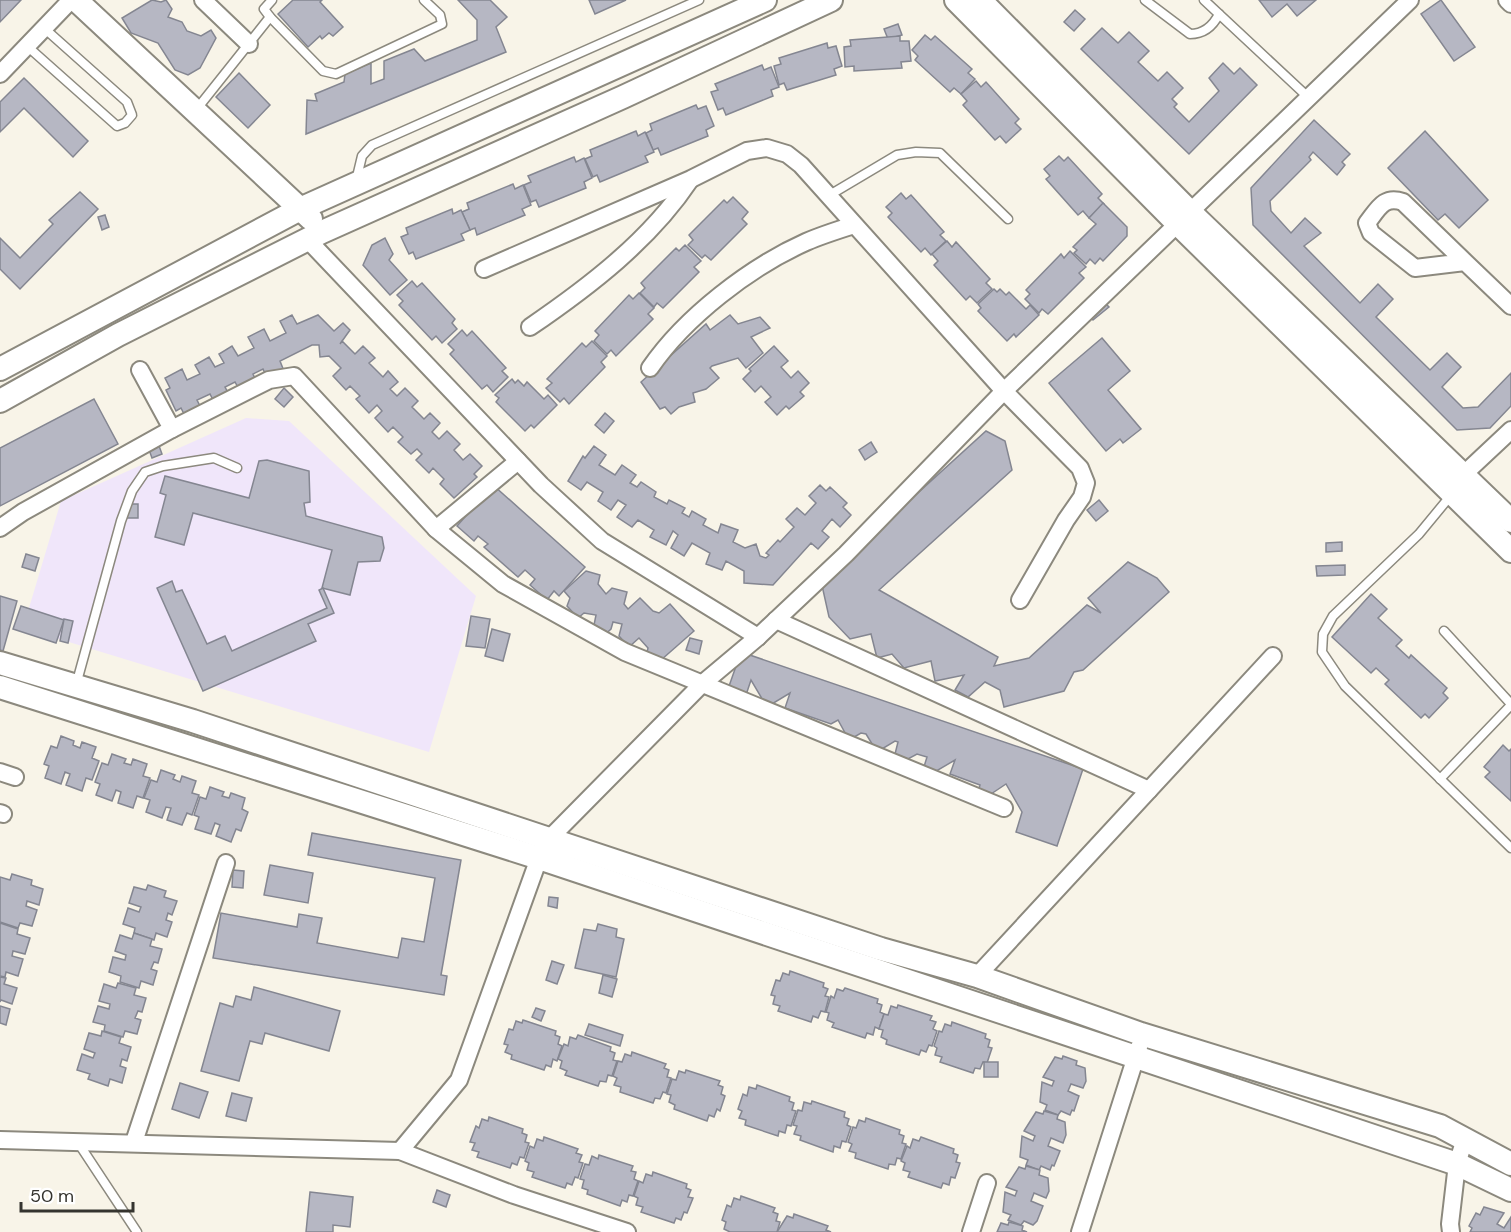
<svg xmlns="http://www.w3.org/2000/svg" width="1511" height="1232" font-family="'DM Sans',sans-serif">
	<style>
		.education { fill: #f0e6fa }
		.building { fill: #b6b7c3; stroke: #848691; stroke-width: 1.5 }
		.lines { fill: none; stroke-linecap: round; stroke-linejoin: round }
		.lane-casing { stroke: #8c897e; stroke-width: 11 }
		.street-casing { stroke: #8c897e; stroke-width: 20 }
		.secondary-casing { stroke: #8c897e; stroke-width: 26 }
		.lane { stroke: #fff; stroke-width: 8 }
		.street { stroke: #fff; stroke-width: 16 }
		.secondary { stroke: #fff; stroke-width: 22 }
	</style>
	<rect width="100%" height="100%" fill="#f8f4e8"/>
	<path class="education" d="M246,418L289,421L476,596L429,752L23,628L61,501Z"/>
	<g class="building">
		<path d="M0,0H21L0,22Z"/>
		<path d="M152,0L161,2L166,0L172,9L168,17L182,22L187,31L201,36L211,30L216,38L200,68L188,75L175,70L158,43L131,33L122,18Z"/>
		<path d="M293,0H322L320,2L343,27L333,36L329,33L322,39L320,36L308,47L278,14Z"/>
		<path d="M458,0H490L507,17L496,27L506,52L306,134L307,100L317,101L315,94L344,82L345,74L371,63V84L384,79V61L414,49L425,61L477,40V20Z"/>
		<path d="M589,0H626L595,14Z"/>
		<path d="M1259,0H1316L1297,16L1287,4L1272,17Z"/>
		<path d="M1441,0L1475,47L1454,61L1421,14Z"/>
		<path d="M1075,10L1085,19L1074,31L1064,22Z"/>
		<path d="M898,24L902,35L888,39L884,29Z"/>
		<path d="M1102,28L1118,43L1129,32L1149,51L1138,62L1158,81L1167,72L1183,88L1172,99L1177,104L1174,107L1189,122L1219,91L1209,78L1223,63L1234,74L1240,68L1257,85L1189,154L1081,49Z"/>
		<path d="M925,35L931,40L935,36L972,69L968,73L975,79L961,94L954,88L950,92L915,60L918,56L912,50Z"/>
		<path d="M900,36V41H909L911,61L901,62L902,68L854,71V66L845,67L844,47L851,46L850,40Z"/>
		<path d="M827,43L828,48L836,46L842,66L834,69L836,75L787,90L784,83L779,85L774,66L781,64L779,58Z"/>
		<path d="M762,65L764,70L771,67L779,87L771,90L773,96L726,115L723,108L718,110L711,92L718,90L715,84Z"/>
		<path d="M239,73L270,105L248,128L216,97Z"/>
		<path d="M24,78L88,141L73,157L24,108L0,132V102Z"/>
		<path d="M976,81L981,87L986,82L1019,119L1015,123L1021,129L1006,143L1000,136L995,140L963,105L967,101L961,94Z"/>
		<path d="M696,105L698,109L706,106L714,126L706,130L708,136L661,155L658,148L653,150L646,133L652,130L650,124Z"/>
		<path d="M1314,120L1350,154L1342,162L1345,165L1337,175L1313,152L1309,157L1311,160L1270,201L1271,211L1291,233L1305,218L1321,233L1304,246L1360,303L1378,284L1393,299L1376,317L1430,370L1447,353L1461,367L1442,387L1463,408L1478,407L1511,373V406L1490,428L1457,430L1253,225L1251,188Z"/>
		<path d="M636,131L638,136L645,132L654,152L645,156L648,162L600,182L597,175L593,177L585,159L592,156L590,150Z"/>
		<path d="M1425,131L1488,200L1459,228L1445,214L1438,220L1388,168Z"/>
		<path d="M1059,156L1064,161L1068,157L1102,194L1098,198L1104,204L1089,218L1083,211L1078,215L1046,179L1050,176L1044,169Z"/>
		<path d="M574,157L576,162L584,158L592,178L584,182L586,188L539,207L536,200L531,202L524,185L531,182L528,176Z"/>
		<path d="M513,184L515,189L523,185L531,205L522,209L525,215L477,235L475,228L470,230L462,212L469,209L467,203Z"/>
		<path d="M80,192L98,209L20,289L0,269V238L20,258L53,224L49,220Z"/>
		<path d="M901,193L906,199L911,195L944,232L940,235L946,241L931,255L925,248L921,252L888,217L892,213L886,207Z"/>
		<path d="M733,197L748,212L742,219L747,224L711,260L705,255L702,258L688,245L693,240L689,235L724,200L727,203Z"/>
		<path d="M1103,203L1127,227V236L1103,261L1100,258L1095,264L1090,259L1086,264L1074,253L1077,250L1073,247L1096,224L1089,218Z"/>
		<path d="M452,209L453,214L461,210L470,230L461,234L464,240L416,259L413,252L409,254L401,237L408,234L406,228Z"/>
		<path d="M105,215L109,227L102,230L98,217Z"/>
		<path d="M385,238L393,254L389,260L407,280L390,295L363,265L372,245Z"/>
		<path d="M947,241L952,247L956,242L990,279L986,283L992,289L977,303L970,296L966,300L934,265L938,261L932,254Z"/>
		<path d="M685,245L701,261L694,267L699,272L663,308L657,303L654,307L640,293L645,288L641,283L676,248L679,251Z"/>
		<path d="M1070,251L1086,267L1079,273L1084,278L1048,314L1042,309L1039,313L1025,299L1030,294L1026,290L1061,254L1064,258Z"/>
		<path d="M412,281L417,287L422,283L455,319L452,323L457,329L442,343L436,336L432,340L399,305L403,301L397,295Z"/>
		<path d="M994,289L997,292L1000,289L1006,295L1009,292L1026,309L1030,305L1039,315L1016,337L1014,334L1007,341L978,311L981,308L978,304Z"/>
		<path d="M639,293L654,308L648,314L653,319L616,356L611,350L607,354L594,341L599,335L595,331L629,295L633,299Z"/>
		<path d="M1103,301L1109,307L1093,320L1088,314Z"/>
		<path d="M292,315L297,324L318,315L334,331L343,323L350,330L340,344L342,341L355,354L363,346L375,358L369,363L383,377L388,371L398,382L390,389L397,396L405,388L418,401L412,407L424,419L430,413L440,423L432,432L439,439L447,431L460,444L454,450L463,460L470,454L482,466L474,474L477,477L454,498L440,484L444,479L433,468L429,473L416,460L422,454L417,449L411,454L398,442L403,437L393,427L388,432L375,418L382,411L377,405L369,413L356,399L360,396L350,386L346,390L333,376L341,368L329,356L320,357L319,345H312L280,361L284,371L267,378L263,369L253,374L257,383L240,391L235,382L225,387L230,396L215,404L210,394L197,400L202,410L186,418L181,408L176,411L166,390L170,388L165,378L182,369L187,380L200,374L195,365L209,357L215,367L224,363L219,354L232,346L238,356L254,348L248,337L264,329L270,341L286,333L280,321Z"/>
		<path d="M730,315L738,324L760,317L770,328L751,337L763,353L746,368L738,358L712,366L710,368L719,378L706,389L693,393L695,402L679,407L671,414L665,407L660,409L641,382L706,324L710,330Z"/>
		<path d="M462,330L467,336L472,331L506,368L502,371L508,377L493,392L487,385L482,389L450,354L454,350L448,344Z"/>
		<path d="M1102,338L1130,371L1108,390L1141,429L1123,443L1120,439L1106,451L1049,383Z"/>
		<path d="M592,341L607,356L601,362L605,367L569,404L564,398L560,402L546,388L552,383L547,379L582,343L586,347Z"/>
		<path d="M774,346L788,361L781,367L791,378L798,371L809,383L800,392L804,396L789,409L786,406L777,415L765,402L771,397L761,386L755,392L743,379L751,371L749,369Z"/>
		<path d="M512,379L515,383L518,380L524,386L527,382L544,399L548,395L557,405L534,428L531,425L525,431L496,402L499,398L495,395Z"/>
		<path d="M284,388L293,397L284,407L275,399Z"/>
		<path d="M94,399L118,444L0,506V448Z"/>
		<path d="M605,413L614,421L604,433L595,425Z"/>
		<path d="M986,431L1005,441L1012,470L879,590L998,657L994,666L1029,658L1087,605L1101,613L1088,598L1128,562L1157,578L1169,592L1083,670L1074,672L1064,691L1004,707L1000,690L985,682L968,697L955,690L964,675L935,681L931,661L904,668L892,654L877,658L871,634L850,639L829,617L821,581Z"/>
		<path d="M871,442L877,452L865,460L859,450Z"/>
		<path d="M158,443L162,454L152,458L148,447Z"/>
		<path d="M594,446L606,455L599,465L615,475L622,465L636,475L630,483L637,487L641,482L656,492L654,497L667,504L669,500L685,508L682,513L689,517L692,511L706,519L703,525L718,533L721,524L738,530L733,542L745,548L756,544L760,556L766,558L769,555L766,553L778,540L780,542L794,527L786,519L797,508L805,515L816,503L809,496L820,485L826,491L830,487L847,503L843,507L851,515L840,527L832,519L822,531L829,537L818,549L811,543L773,585L744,583V571L726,561L722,570L706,564L710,553L692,543L684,556L671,548L678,535L673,531L666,545L650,537L654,530L638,520L632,527L617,517L626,505L618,500L611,510L598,501L603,492L587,482L581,490L568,481L583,456L585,458Z"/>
		<path d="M267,460L309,471L310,502L304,503L306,516L382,537L384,548L380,561L358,562L350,595L322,588L332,550L193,513L184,545L155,537L166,495L160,493L165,476L249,498L259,461Z"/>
		<path d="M493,485L585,567L559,596L554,591L547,600L530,585L535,579L525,570L518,577L484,547L488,544L478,536L474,541L457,526Z"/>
		<path d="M1099,500L1108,511L1096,521L1087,510Z"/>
		<path d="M125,504H138V518H126Z"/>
		<path d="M1342,542V551L1326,552V543Z"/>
		<path d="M26,554L39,558L35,571L22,567Z"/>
		<path d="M1345,565V575L1317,576L1316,566Z"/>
		<path d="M586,571L600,575L598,584L606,594L612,588L627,592L624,604L628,609L640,598L653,611L659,613L670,604L694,631L661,660L646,657L648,648L639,638L629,647L619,636L622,624L613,622L611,629L600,639L593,630L596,615L584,613L578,618L567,606L570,598L564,591Z"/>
		<path d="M172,581L176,592L182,590L207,644L225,636L232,651L327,608L319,590L323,588L334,613L308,624L316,641L203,691L157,588Z"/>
		<path d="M1371,594L1387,609L1378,618L1402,640L1396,646L1409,658L1411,655L1447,688L1443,693L1448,698L1429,718L1425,714L1421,718L1385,684L1389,680L1376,668L1371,673L1332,637Z"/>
		<path d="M0,596L17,601L3,651L0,650Z"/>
		<path d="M21,606L64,620L56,643L13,629Z"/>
		<path d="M471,616L490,619L485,648L466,646Z"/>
		<path d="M64,619L73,621L68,643L60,641Z"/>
		<path d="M492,629L510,634L503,661L485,656Z"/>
		<path d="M690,638L702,641L699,654L686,650Z"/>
		<path d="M741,652L1083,769L1057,846L1016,832L1022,812L1006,784L988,796L978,792L980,785L950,774L955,760L933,773L923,770L927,757L917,754L908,759L895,754L898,742L895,741L877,752L866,734L861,733L849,740L838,720L831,724L785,708L790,693L767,707L751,680L746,695L728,689Z"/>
		<path d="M61,736L74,741L73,745L80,748L82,742L96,747L92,758L99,761L92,780L86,778L82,791L66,785L70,774L65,772L61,784L45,778L49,766L44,764L51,746L57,748Z"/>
		<path d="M1503,745L1509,751L1511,749V801L1485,777L1490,772L1484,767Z"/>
		<path d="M112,754L126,759L124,763L131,765L133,759L147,764L143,776L150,778L143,798L137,796L133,808L118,803L121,792L116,790L112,801L96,795L100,784L95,782L102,763L108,765Z"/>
		<path d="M161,770L175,775L173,779L180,782L182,776L196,781L192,793L199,795L192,815L187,813L182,825L167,820L171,808L166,807L162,818L146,812L150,800L144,798L151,780L157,782Z"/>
		<path d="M210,787L224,792L222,796L229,798L231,793L245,798L242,809L248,812L241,831L236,829L231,842L216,836L220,825L215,823L211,834L195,829L199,817L194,815L200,797L206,799Z"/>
		<path d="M312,833L461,860L441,975L447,976L444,995L213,958L221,913L297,927L299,914L322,918L317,943L398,958L402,938L424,942L435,878L308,855Z"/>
		<path d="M270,865L313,873L308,903L264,895Z"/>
		<path d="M233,870L244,871L243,888L232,887Z"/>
		<path d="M12,874L32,880L31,885L43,889L39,905L27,901L26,906L37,910L32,926L20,923L18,928L0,922V877L10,880Z"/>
		<path d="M148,885L166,891L164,897L177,901L172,915L168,913L166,920L172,922L167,937L156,933L154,940L134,933L135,928L123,924L128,908L139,912L141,907L129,903L134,887L146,890Z"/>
		<path d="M549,897L558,898L557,908L548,906Z"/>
		<path d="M0,923L18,929L17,934L30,938L25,954L13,951L12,956L23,959L18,976L6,972L5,977L0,976Z"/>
		<path d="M598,924L617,929L616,937L624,939L616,977L575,968L584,929L596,931Z"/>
		<path d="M134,933L152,939L150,946L162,949L158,963L154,962L151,969L157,971L153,985L141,981L139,988L120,982L121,976L109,972L113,957L125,960L126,955L115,951L120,935L132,939Z"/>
		<path d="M552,961L564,965L557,984L546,980Z"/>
		<path d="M790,971L824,983L823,987L828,989L825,996L829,997L825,1012L821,1011L818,1018L813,1016L811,1022L778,1011L780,1006L773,1004L775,996L771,995L776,980L780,981L783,973L789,975Z"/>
		<path d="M603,975L617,979L612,997L599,993Z"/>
		<path d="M0,977L6,978L4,984L17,988L12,1004L1,1000L0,1002Z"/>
		<path d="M118,983L136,988L134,995L146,998L142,1012L138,1011L135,1018L141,1020L137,1034L125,1031L123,1037L104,1031L105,1025L93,1022L98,1006L109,1009L110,1004L99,1001L104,984L116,988Z"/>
		<path d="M254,987L340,1011L329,1051L265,1033L262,1044L250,1041L239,1081L201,1071L220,1003L233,1007L236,996L251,1000Z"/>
		<path d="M845,988L878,999L877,1003L882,1005L880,1012L884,1014L879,1029L875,1027L873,1035L867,1033L865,1038L832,1027L834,1023L827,1020L829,1013L826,1012L831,996L834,998L837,989L843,991Z"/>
		<path d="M898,1005L932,1016L930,1020L936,1022L933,1029L937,1031L932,1046L929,1045L926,1052L921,1050L919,1055L886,1044L887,1040L881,1037L883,1030L879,1029L884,1014L888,1015L891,1006L897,1008Z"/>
		<path d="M0,1006L10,1009L6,1025L0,1023Z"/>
		<path d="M536,1008L545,1011L541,1021L532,1017Z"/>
		<path d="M523,1020L556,1031L555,1035L560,1037L558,1044L562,1046L557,1061L553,1059L551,1067L546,1065L544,1070L511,1059L512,1055L505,1052L508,1045L504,1044L509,1029L513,1030L516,1021L522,1023Z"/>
		<path d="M952,1022L986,1034L985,1038L990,1040L988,1047L992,1048L987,1063L983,1062L980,1069L975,1068L973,1073L940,1062L942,1057L935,1055L937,1048L934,1046L939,1031L942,1032L945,1024L951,1026Z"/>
		<path d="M589,1024L623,1035L620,1046L585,1035Z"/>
		<path d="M102,1031L121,1037L119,1043L131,1047L127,1061L122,1059L120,1066L126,1068L122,1083L110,1079L108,1086L88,1079L90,1074L77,1070L82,1054L93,1058L95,1053L84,1049L89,1033L101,1036Z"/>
		<path d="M578,1035L611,1047L610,1051L615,1053L613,1060L617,1061L612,1076L608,1075L606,1082L600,1081L598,1086L565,1075L567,1071L560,1068L562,1061L558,1059L564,1044L568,1046L570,1037L576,1039Z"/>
		<path d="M632,1052L666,1064L664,1068L669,1070L667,1077L671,1078L666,1093L663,1092L660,1099L655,1098L653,1103L620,1092L621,1087L614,1085L617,1078L613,1076L618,1061L622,1062L625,1054L631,1056Z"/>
		<path d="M1063,1056L1077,1061L1076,1065L1085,1068L1086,1081L1083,1088L1071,1084L1068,1091L1079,1096L1074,1111L1072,1110L1070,1115L1061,1111L1058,1115L1045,1110L1047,1105L1040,1102L1042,1082L1052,1086L1054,1081L1043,1077L1055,1057L1062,1059Z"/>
		<rect x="984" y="1062" width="14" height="15"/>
		<path d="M686,1070L720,1081L718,1085L723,1087L721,1094L725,1096L720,1111L717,1109L714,1117L709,1115L707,1121L674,1109L675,1105L669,1102L671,1095L667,1094L672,1079L676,1080L679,1071L685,1073Z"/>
		<path d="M180,1083L208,1092L199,1118L172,1109Z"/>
		<path d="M757,1085L790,1097L789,1101L794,1103L792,1110L796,1111L791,1126L787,1125L785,1133L779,1131L778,1136L745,1125L746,1120L739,1118L742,1111L738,1109L743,1094L747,1096L749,1087L756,1089Z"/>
		<path d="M232,1093L252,1098L246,1121L226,1116Z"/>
		<path d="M812,1101L845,1112L844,1117L849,1119L847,1125L851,1127L846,1142L842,1141L840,1148L834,1146L833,1152L800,1140L801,1136L794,1134L797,1126L793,1125L798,1110L802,1111L804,1102L811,1104Z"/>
		<path d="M1044,1111L1058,1115L1057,1119L1065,1122L1066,1135L1063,1143L1051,1138L1048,1146L1060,1151L1054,1166L1052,1165L1050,1170L1041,1166L1039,1170L1026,1165L1028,1160L1020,1157L1022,1136L1033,1141L1035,1136L1024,1131L1036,1112L1043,1114Z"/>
		<path d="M489,1117L523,1129L522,1133L527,1135L525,1142L529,1143L524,1158L520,1157L517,1165L512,1163L510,1168L477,1157L479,1152L472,1150L475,1143L470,1142L476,1126L479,1128L482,1119L488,1121Z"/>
		<path d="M866,1118L900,1130L899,1134L904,1136L902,1143L906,1144L901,1159L897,1158L895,1165L889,1164L888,1169L855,1158L856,1153L849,1151L852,1144L848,1142L853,1127L856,1128L859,1120L865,1122Z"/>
		<path d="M544,1137L578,1149L576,1153L582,1155L579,1162L583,1163L578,1178L575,1177L572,1185L567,1183L565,1188L532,1177L534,1172L527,1170L529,1163L525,1161L530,1146L534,1148L537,1139L543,1141Z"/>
		<path d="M921,1137L954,1149L953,1153L958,1155L956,1162L960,1163L955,1178L951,1177L949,1185L943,1183L941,1188L908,1177L910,1172L903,1170L905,1163L901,1161L907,1146L910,1148L913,1139L919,1141Z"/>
		<path d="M599,1155L633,1166L631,1171L636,1172L634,1179L638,1181L633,1196L629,1195L627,1202L622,1200L620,1206L587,1194L588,1190L582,1188L584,1180L580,1179L585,1164L589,1165L592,1156L598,1159Z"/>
		<path d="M1026,1166L1040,1170L1039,1175L1048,1178L1049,1191L1046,1198L1034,1193L1031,1201L1043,1206L1037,1221L1033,1225L1024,1221L1021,1225L1008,1220L1011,1215L1003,1212L1005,1192L1015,1196L1017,1191L1006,1187L1019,1167L1025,1169Z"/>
		<path d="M653,1172L687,1184L686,1188L691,1190L688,1197L693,1198L687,1213L684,1212L681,1220L676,1218L674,1223L641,1212L643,1207L636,1205L638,1198L634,1196L639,1181L643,1183L646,1174L652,1176Z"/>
		<path d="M437,1190L450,1195L446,1207L433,1202Z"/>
		<path d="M310,1192L353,1197L350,1227L333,1225V1232H306Z"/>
		<path d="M741,1196L775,1208L773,1212L778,1214L776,1221L780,1222L777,1232H730L724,1229L726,1222L722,1220L727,1205L731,1207L734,1198L740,1200Z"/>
		<path d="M1484,1207L1504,1213L1497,1224L1504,1228L1511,1217V1232H1470L1472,1228L1469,1226L1476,1213L1480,1215Z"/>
		<path d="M794,1214L828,1226L826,1230L831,1232H777L787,1216L793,1218Z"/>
		<path d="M1009,1222L1023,1226L1022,1230L1027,1232H997L1001,1223L1008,1225Z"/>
	</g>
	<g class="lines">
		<g class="lane-casing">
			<g id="lane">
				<path d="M272,0L264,9L270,17L323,71L336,74L442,24L440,15L424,0"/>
				<path d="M1145,0L1190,34C1204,34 1213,26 1219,14"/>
				<path d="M1204,0L1309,98"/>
				<path d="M27,46L117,126L125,123L132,115L127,102L44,28"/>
				<path d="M196,110L270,17"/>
				<path d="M356,181L362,156L372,145L699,0"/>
				<path d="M828,196L897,155L916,152L940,153L1008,219"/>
				<path d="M1452,494L1419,534L1333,616L1323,634L1322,652L1345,686L1511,848"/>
				<path d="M1444,631L1511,704"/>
				<path d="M76,685L121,521L132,491L145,472L163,466L214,458L237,468"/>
				<path d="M1440,779L1511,705"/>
				<path d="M77,1141L137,1232"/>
			</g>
		</g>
		<g class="street-casing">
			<g id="street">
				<path d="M203,0L249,44"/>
				<path d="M1507,0L1511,4"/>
				<path d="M0,74L71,0"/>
				<path d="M307,239L541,485L602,541L758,637"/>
				<path d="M1465,262L1403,202C1384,195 1378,209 1367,223L1371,233L1415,268L1465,262L1511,306"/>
				<path d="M484,269L691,179L747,151L767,148L787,154L801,165L1004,391L1080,468L1086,483L1082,497L1066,520L1020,600"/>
				<path d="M530,327C590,286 650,240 690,180"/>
				<path d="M650,368C685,317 750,267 806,242C822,235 838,230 854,225"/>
				<path d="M172,429L269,380L294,376L436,529L518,461"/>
				<path d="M1457,485L1463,475L1511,430"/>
				<path d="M0,528L23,512L172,429L140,370"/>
				<path d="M436,529L503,584L625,652L1004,808"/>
				<path d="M776,620L1149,790"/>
				<path d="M0,772L15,777"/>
				<path d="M0,813L3,814"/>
				<path d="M977,976L1273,656"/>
				<path d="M0,1140L400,1151L459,1080L539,858L549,839L702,684L758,637L846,554L1004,391L1410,0"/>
				<path d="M134,1142L226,863"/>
				<path d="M400,1151L514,1195L627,1232"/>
				<path d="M971,1232L987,1183"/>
				<path d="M1080,1232L1139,1047"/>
				<path d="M1451,1232L1450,1224L1457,1164L1465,1139"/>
			</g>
		</g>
		<g class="secondary-casing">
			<g id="secondary">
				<path d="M76,0L311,219"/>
				<path d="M956,0L1178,224L1511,551"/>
				<path d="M980,0L1190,212L1511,521"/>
				<path d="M0,369L302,208L765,0"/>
				<path d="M0,401L118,335L322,232L623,97L831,0"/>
				<path d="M0,663L193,721L881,949L977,976L1141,1034L1440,1126L1511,1164"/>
				<path d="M0,687L539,858L1457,1164L1511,1190"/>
			</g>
		</g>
		<use href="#lane" class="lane"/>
		<use href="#street" class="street"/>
		<use href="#secondary" class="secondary"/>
	</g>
	<path d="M21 1202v9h112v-9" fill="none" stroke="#35342f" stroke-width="3"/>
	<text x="30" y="1202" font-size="18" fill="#35342f" stroke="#ffffff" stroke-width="4.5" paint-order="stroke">50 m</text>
</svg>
